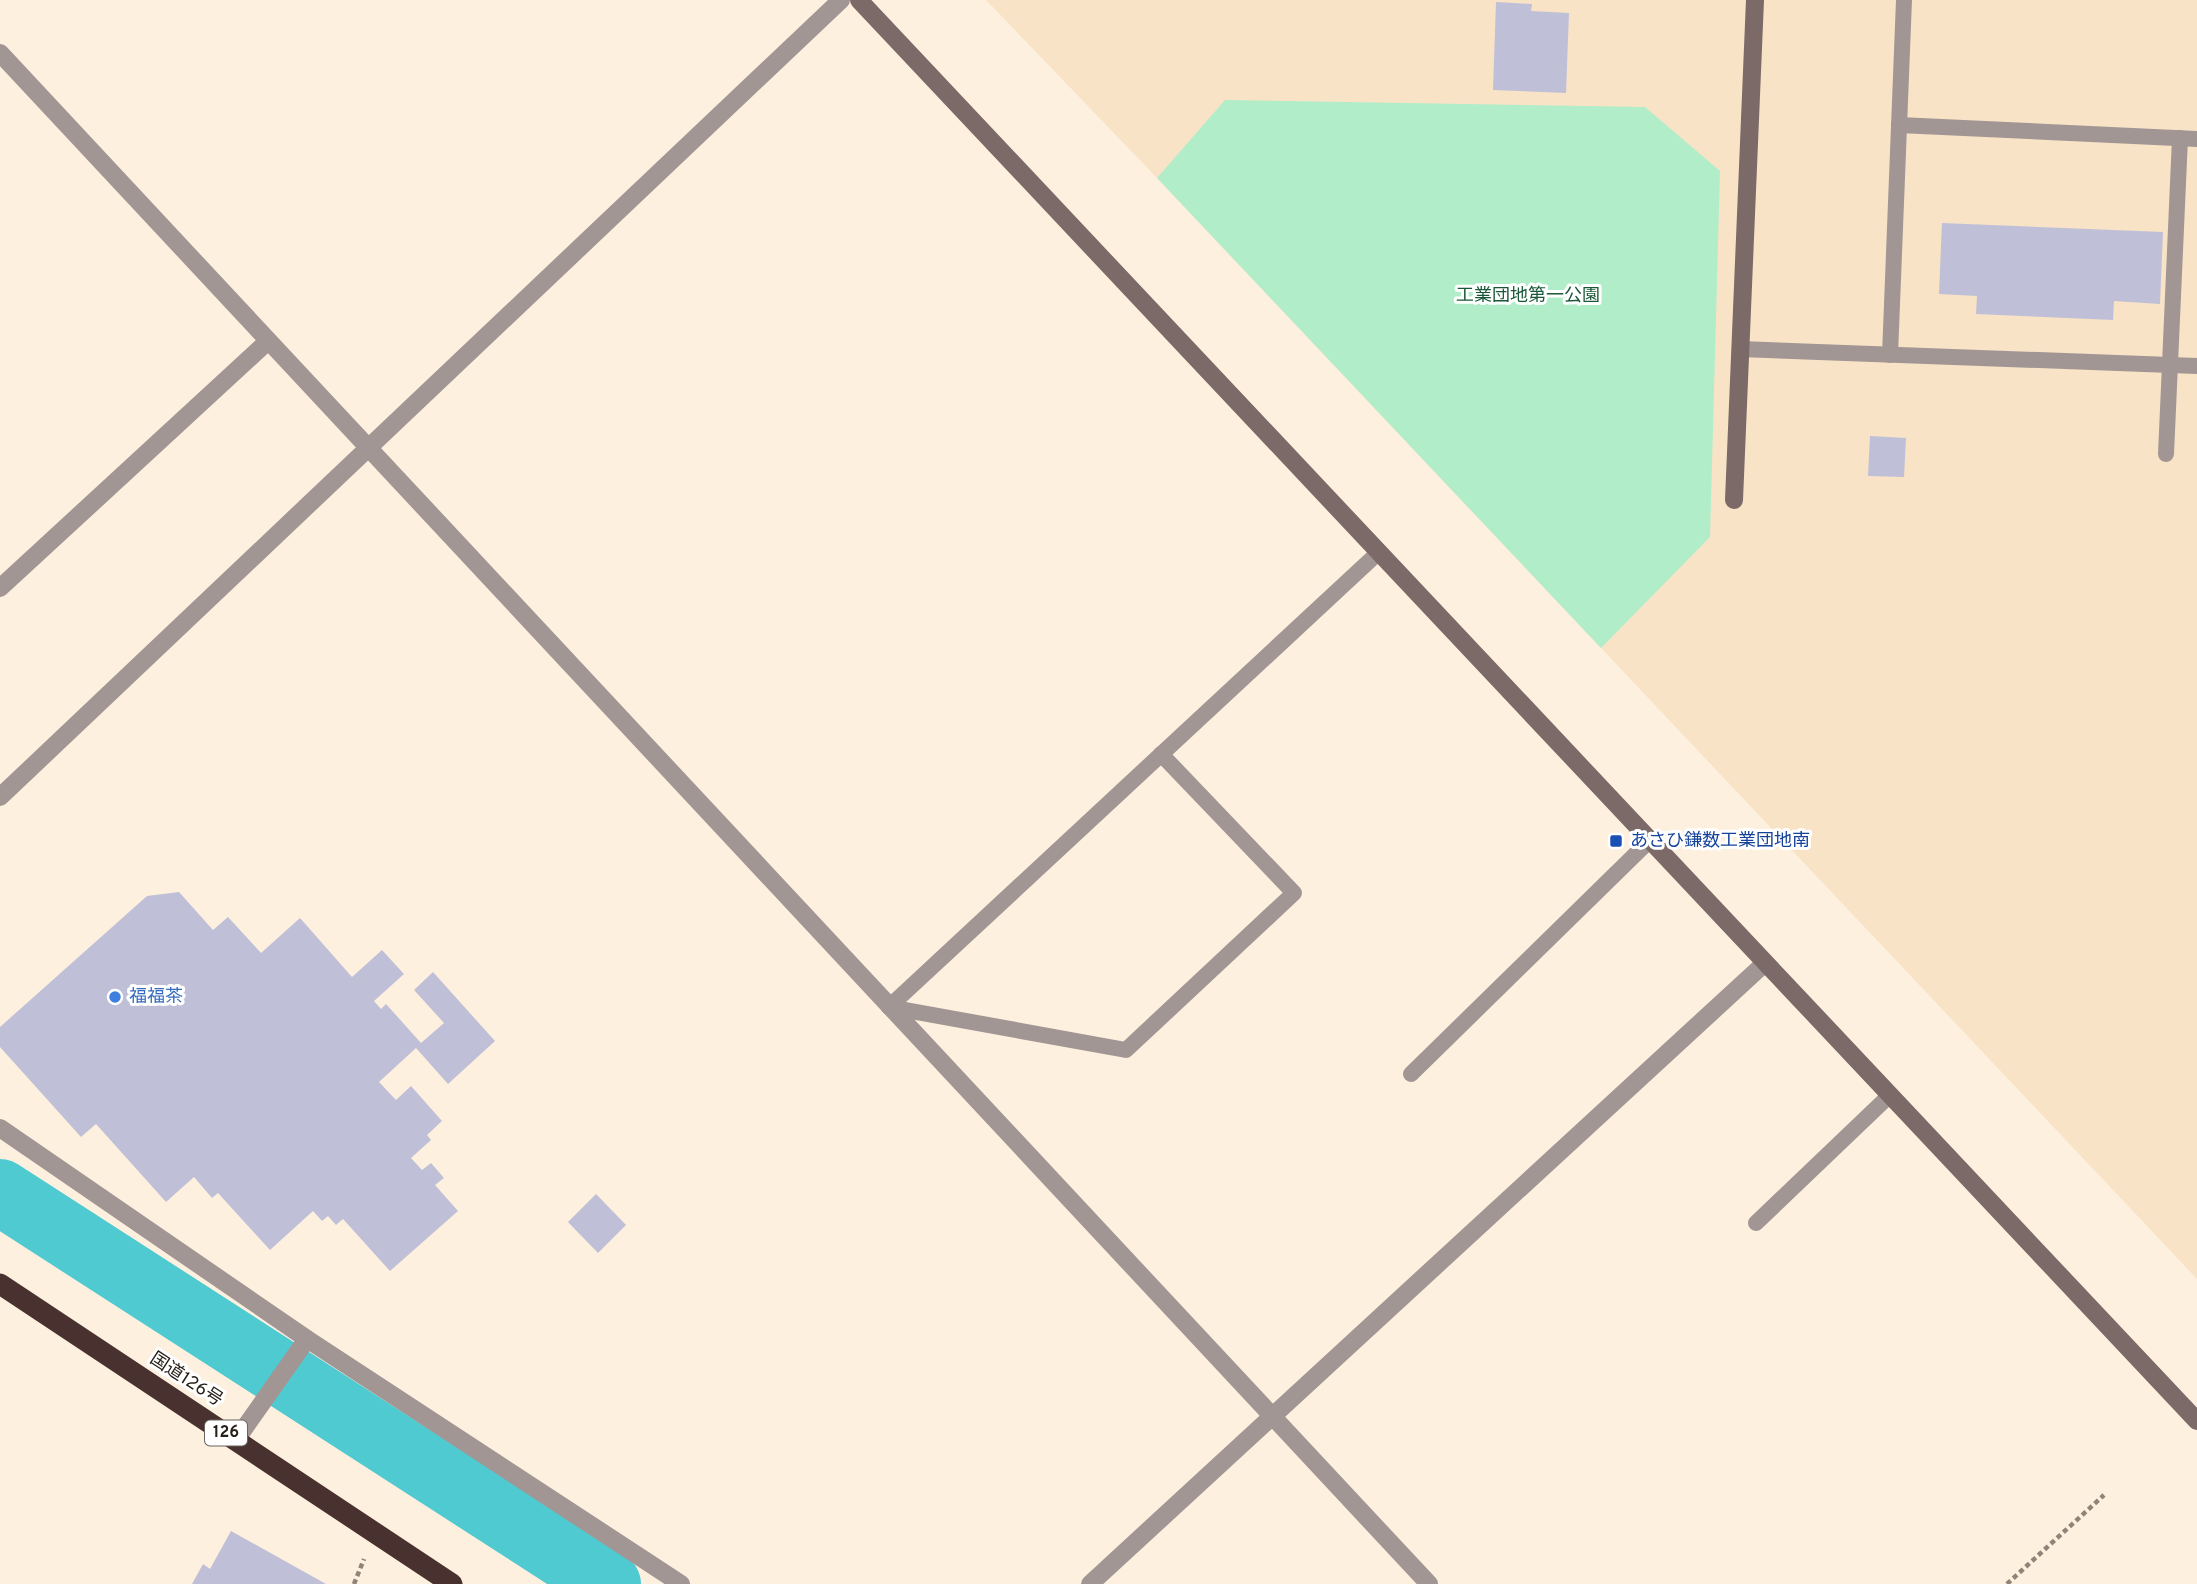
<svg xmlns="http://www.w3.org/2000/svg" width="2197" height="1584" font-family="Overpass,'Noto Sans JP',sans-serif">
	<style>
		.built { fill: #f8e3c7 }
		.green { fill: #b1edc8 }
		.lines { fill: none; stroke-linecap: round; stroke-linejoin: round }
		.river { stroke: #4fcad1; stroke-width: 66 }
		.building { fill: #bfbfd7 }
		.path { stroke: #8e8478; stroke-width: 4.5; stroke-dasharray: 5 3.5; stroke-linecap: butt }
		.lane { stroke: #a29694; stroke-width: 16 }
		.street { stroke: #a29694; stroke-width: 18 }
		.secondary { stroke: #7b6a67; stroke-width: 18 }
		.highway { stroke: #48312f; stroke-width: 21 }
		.transit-dot { fill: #1a4fb4; stroke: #fff; stroke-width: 2.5 }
		.shop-dot { fill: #3f7fe0; stroke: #fff; stroke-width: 2.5 }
		.labels { text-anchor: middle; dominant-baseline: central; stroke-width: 6; stroke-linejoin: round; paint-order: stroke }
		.shield { fill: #fff; stroke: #68645e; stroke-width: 2 }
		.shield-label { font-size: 16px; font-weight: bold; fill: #272119 }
		.park-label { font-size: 18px; fill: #195738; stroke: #fff }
		.transit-label { font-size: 18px; fill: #164399; stroke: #fff; text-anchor: start }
		.shop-label { font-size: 18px; fill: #366cbe; stroke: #fff; text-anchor: start }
		.street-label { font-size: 18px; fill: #272119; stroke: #fff }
	</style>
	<rect width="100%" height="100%" fill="#fef0df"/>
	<path class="built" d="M986,0H2197V1279L1157,178Z"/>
	<path class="green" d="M1225,100L1645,107L1720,171L1710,537L1601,648L1157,178Z"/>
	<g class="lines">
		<path class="river" d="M0,1192L608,1584"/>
	</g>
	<g class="building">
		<path d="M1496,2L1532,4L1531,11L1569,13L1566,93L1493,90Z"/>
		<path d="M1942,223L2163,232L2160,304L2114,301L2113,320L1976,314L1977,296L1939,294Z"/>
		<path d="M1870,436L1906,438L1904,477L1868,476Z"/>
		<path d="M179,892L213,930L228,917L261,953L300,918L352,977L382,950L404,974L374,1001L381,1009L386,1004L421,1043L444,1023L414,990L433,972L495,1041L448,1084L416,1048L379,1082L396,1100L411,1086L442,1121L427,1135L431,1140L411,1158L422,1170L431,1163L444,1178L435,1185L458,1211L390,1271L343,1219L336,1225L328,1216L322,1221L313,1211L270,1250L218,1193L212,1198L194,1177L166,1202L96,1124L81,1137L0,1047V1027L147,896Z"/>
		<path d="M596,1194L626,1225L598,1253L568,1222Z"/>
		<path d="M231,1531L326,1584H192L203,1564L210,1569Z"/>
	</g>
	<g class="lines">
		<g class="path">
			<path d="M354,1584L364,1559"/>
			<path d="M2007,1584L2104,1495"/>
		</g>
		<g class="lane">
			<path d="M1899,125L2197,139"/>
			<path d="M1740,349L2197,366"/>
			<path d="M1890,355L1904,0"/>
			<path d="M2166,454L2180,138"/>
			<path d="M889,1007L1379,552"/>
			<path d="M889,1007L1126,1050L1294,893L1161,754"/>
			<path d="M1411,1074L1650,840"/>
			<path d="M1756,1223L1890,1095"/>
		</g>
		<g class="street">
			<path d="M0,53L1429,1584"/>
			<path d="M0,588L267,342"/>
			<path d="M0,797L841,0"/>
			<path d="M0,1128L307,1339L681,1584"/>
			<path d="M236,1440L307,1339"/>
			<path d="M1090,1584L1765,963"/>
		</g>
		<g class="secondary">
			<path d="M859,0L2197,1421"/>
			<path d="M1734,500L1755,0"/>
		</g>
		<path class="highway" d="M0,1284L452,1584"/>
	</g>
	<rect class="transit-dot" x="1609" y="834" width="14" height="14" rx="3.5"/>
	<circle class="shop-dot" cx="115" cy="997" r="7"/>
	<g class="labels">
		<rect class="shield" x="205" y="1420.5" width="42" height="25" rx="5"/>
		<g class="shield-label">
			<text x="226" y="1433">126</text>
		</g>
		<g class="park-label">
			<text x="1528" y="296">工業団地第一公園</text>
		</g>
		<g class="transit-label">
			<text x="1630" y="841">あさひ鎌数工業団地南</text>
		</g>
		<g class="shop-label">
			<text x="129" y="997">福福茶</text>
		</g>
		<g class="street-label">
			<text transform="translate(186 1380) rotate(33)">国道126号</text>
		</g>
	</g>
</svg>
